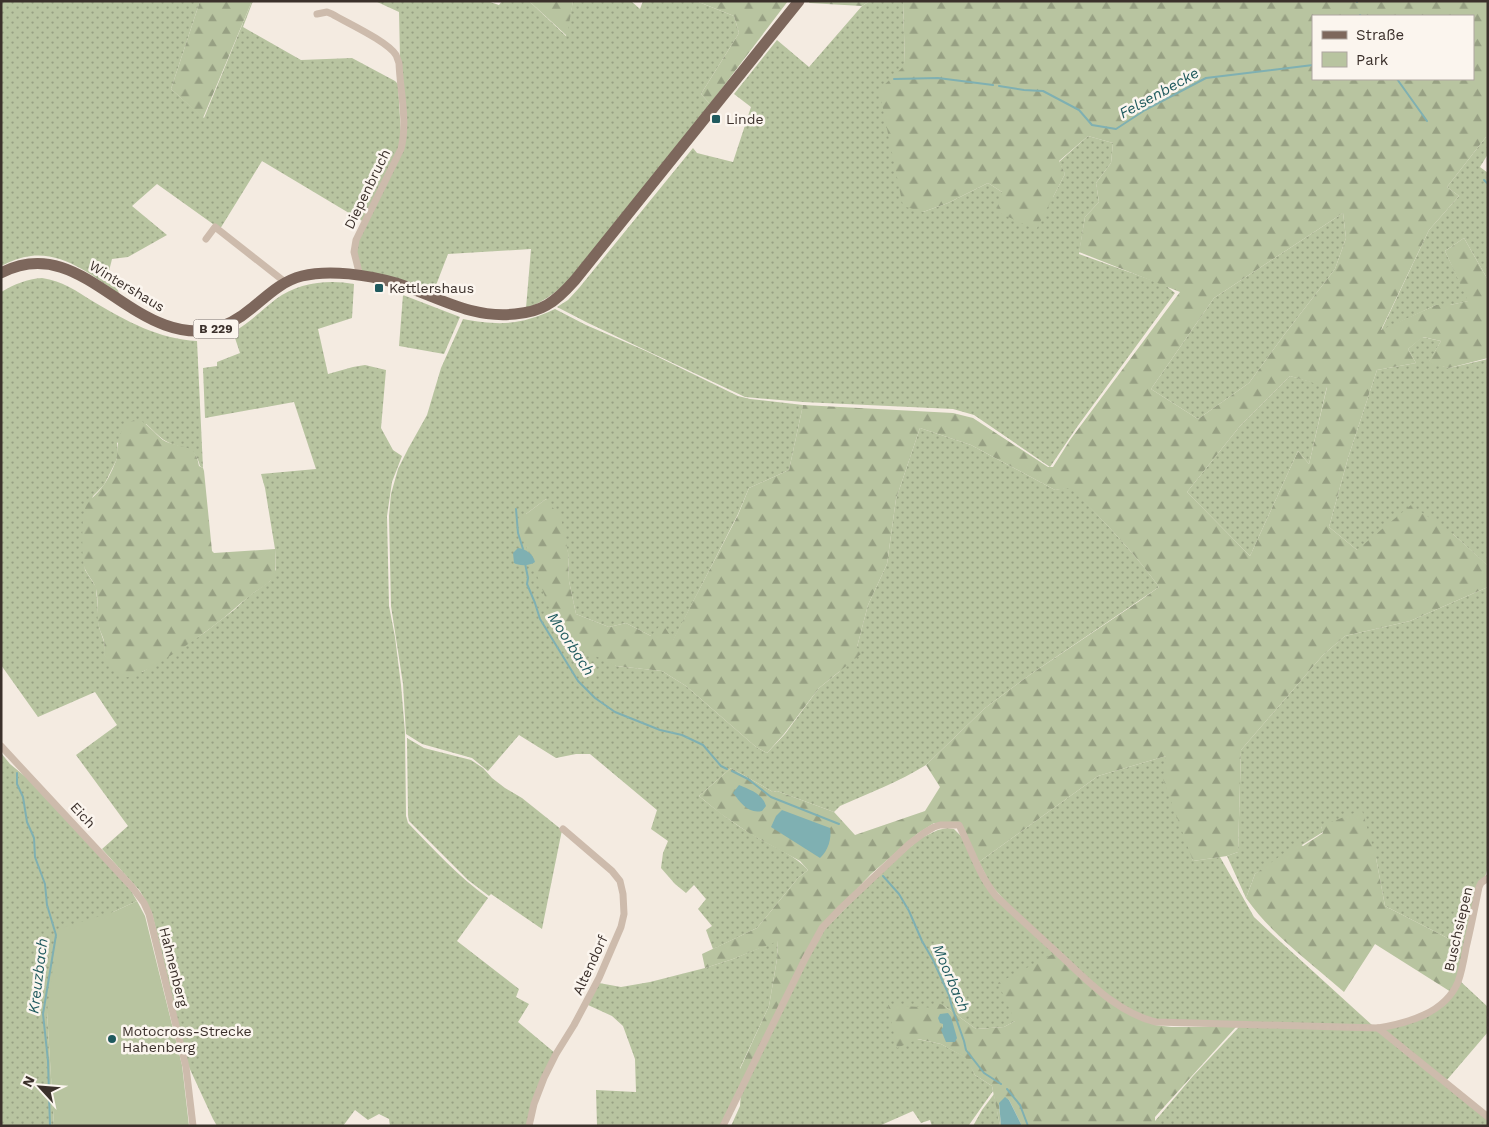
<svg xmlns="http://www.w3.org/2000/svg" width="1489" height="1127" font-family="'Work Sans',sans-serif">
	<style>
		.green { fill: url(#green-dots) }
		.forest { fill: url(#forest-firs); fill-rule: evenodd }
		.pitch { fill: #b8c4a0 }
		.water { fill: #7fb0b2 }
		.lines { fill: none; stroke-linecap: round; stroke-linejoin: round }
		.stream { stroke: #7fb0b2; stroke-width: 2 }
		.street { stroke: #cdbbac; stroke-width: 7 }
		.primary { stroke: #7d675c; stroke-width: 11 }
		.poi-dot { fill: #1f5a5e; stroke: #fbf5ee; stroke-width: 2 }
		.labels { text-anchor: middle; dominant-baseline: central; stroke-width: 5; stroke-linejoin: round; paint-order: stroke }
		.shield { fill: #fbf5ee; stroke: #756b66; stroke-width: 1 }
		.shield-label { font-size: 12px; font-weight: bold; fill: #3b302b }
		.poi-label { font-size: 14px; fill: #3b302b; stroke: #fbf5ee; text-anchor: start }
		.street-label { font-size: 14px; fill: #3b302b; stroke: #fbf5ee }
		.water-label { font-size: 15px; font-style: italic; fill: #1f5a5e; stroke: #fbf5ee }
	</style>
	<defs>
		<pattern id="green-dots" width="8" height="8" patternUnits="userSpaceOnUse" patternTransform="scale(1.25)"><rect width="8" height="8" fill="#b8c4a0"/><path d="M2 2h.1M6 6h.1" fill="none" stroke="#97a083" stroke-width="1.8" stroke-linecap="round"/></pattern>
		<pattern id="forest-firs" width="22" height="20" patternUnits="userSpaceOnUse" patternTransform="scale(1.25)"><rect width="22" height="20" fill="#b8c4a0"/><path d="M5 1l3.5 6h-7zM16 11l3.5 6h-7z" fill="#97a083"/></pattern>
	</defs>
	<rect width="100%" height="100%" fill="#f4ebe1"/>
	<g class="green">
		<path d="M1,1H200L171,89L204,118L252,1H253L243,27L301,60L352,58L395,81L398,84L401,135L399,147L364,222L262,161L220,229L157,184L132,206L167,235L128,257L112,259L109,271L120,295C95,277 64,252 31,256C21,257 11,261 1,266Z"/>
		<path d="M375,1H487L499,5L502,1H529L566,36L573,1H631L640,9L643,1H696L734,16L739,33L701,94L710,104L573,277C558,290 545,302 526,308L531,249L448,254L433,293L361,273L355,252L357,241L402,149L399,12Z"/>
		<path d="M870,1H903L905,65L923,212L948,203L988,183L1002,192L1053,197L1065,174L1059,162L1088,136L1113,143L1111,163L1096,183L1099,202L1085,217L1079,254L1165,285L1175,293L1077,427L1050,467L974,415L953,409L803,402L745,397L588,323L557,307L568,300L579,288L693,148L697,153L733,162L751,107L734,94L777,40L809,67L862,6Z"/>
		<path d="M1486,137L1488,138V154L1480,167L1488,173V280L1464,238L1445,251L1469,301L1450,305H1436L1381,331L1429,230L1459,196L1447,187Z"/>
		<path d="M1343,213L1346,238L1335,269L1284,335L1249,383L1198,419L1151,389L1214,298Z"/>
		<path d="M42,278C63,281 76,291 94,302C126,321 159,339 197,341L203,468L200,466C194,442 181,451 164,440C158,436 152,429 146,424L117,443L118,453L116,461L104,485L93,496L83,527V550L85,570L96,587L99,627L104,642L105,656L142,672L204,633L234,610L249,596L270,581L276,569L275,549L265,488L261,474L316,469L294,402L205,418L203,368L217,366V362L240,353L233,332C249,323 262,310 276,299C297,283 328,279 354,284L352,318L318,329L328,374L353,367L365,365L386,370L381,428L393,450L402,456L392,482L387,516L389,606L395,637L401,685L405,732L406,816L408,823C433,849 458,876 488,898L457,941L519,989L516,997L529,1004L518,1022L555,1053L528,1126H390L389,1119L379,1114L368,1120L355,1110L343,1126H217L213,1119L188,1065L152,913L140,891L102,849L128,826L76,755L117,725L95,692L38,717L1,665V292C15,284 27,279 42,278Z"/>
		<path d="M403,295L460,317L444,354L399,346Z"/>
		<path d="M555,309L586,325L646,351L738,396L750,399L803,405L789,470L749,488L738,514L673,641L651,636L626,623L609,627L576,614L569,581L568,552L546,499L526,514L530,555L616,666L662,671L686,686L756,747L767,753L785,734L819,688L839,672L857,647L868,605L887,564L896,499L920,428L971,445L1055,490L1070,487C1102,519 1133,551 1159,587L1031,674L985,708L926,765C899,782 869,793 840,806L834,812L777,791L773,792L731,768L699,796C716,810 734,824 753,835C772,847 794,854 808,870L798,878L757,928L713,949L706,930L712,926L698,909L706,899L694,885L686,893L675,884L661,868L663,853L668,841L651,829L657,810L590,754H576L556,758L519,735L488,771L472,758L422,744L406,734L403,684L391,606L389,516L391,494L398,469L408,449L427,415L441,368L463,319C500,326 521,325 555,309Z"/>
		<path d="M1422,337L1441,341L1429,362L1449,368L1488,359V566L1453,534L1357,550L1329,527L1348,458L1377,370L1416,363L1408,349Z"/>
		<path d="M1290,376L1327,386L1309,464L1298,451L1250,556L1187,492L1240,426Z"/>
		<path d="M1488,587V867L1465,947L1385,906L1376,858L1321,826L1323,832L1255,874L1246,898L1227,856L1238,852L1241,750L1323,655L1345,636L1410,621Z"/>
		<path d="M407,738L424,748L471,760L483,768L492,778L505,788L522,798L562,830L542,929L491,894L489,896L468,880L409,821L408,815Z"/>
		<path d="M1,753L10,764L27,778L130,889L137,901L113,912L47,1012L54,1126H1Z"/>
		<path d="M1166,756L1193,861L1220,857L1254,917L1272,934L1372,1025L1165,1021L1138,1015L1098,989L1015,912L991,885L979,862L1098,776Z"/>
		<path d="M947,828L954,829L961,836L982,881L1055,953L1015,1021L1004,1027L976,1029L943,1005L917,1039L941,1044L967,1058L975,1075L992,1086L993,1091L969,1125L932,1126L930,1120L921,1123L913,1111L879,1126H731L740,1106L741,1092L797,978L825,929L881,872L921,838L938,830Z"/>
		<path d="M778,940L777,959L769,1006L740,1068V1089L721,1126H597L596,1090L636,1092L635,1059L623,1026L612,1016L588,1005L599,983L621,987L650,982L705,968L733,959Z"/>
		<path d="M1460,981L1488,1007V1032L1446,1081L1382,1029L1437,1010Z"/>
		<path d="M1239,1027L1378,1030L1488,1120V1126H1155V1121L1193,1076Z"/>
		<path d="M994,1094L1000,1126H973L982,1110Z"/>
	</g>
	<g class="forest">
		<path d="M200,1H252L203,118L171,89Z"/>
		<path d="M529,1H573L567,36Z"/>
		<path d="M696,1H788L710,104L701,94L739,33L734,16Z"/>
		<path d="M810,1H870L862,6L809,3Z"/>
		<path d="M903,1H1488V138L1486,137L1447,187L1459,196L1429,230L1381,330L1436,305H1450L1468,301L1445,251L1464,238L1488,280V358L1449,368L1428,363L1441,341L1423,337L1408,349L1416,363L1377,370L1348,458L1329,527L1357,550L1411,505L1453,534L1484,562L1488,566V587L1410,621L1345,636L1323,655L1241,750L1238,852L1227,856L1193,861L1163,779L1166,756L1098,776L979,862L959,824L934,823L917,834L871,874L821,927L740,1089V1069L769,1006L777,959L778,941L733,959L705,968L702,954L757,928L798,878L808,870L800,861L752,835L721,814L699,796L731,768L773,792L777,791L834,812L855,835L925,811L940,787L926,765L985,708L1031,674L1138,602L1159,587C1133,551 1102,519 1070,488L1055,490L971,445L920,428L896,499L887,564L868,605L857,647L861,654L819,688L784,734L767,753L756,747L686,686L662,671L616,666L573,645L552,615L518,525L526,514L546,499L561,518L568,552L569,581L576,614L609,627L626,623L651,636L662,623L673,640L738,515L749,488L789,470L803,405L953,413L973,418L1048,467H1053L1070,440L1180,292L1079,252L1085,217L1099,202L1096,183L1111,163L1113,143L1088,136L1059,161L1065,174L1036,230L996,211L1002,192L988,183L948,203L923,212L903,206L879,90L905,65ZM1313,16H1473V79H1313ZM1343,213L1346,238L1335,269L1284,335L1249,383L1198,419L1151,389L1214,298ZM1290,376L1327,387L1309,464L1298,451L1250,556L1187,492L1240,426Z"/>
		<path d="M138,419C148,424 154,433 163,440C171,445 182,445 190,449C196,452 198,460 199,466L203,468L204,471L212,551L214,553L275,549C275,558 277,568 274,576C270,584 258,589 251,595C239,604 228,615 216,624C202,635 139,680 125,677C115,675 107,665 105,656C103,652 105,646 104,641C103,636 100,632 99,627C96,614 99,601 96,589C94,581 88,576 85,569C81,560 82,523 84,512C86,502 93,498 99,491C106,484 112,471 116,461C118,455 117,449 118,443C119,431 127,421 138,419Z"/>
		<path d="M1362,810L1376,858L1385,906L1465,947L1458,979L1451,992L1375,944L1344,992C1310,962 1272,935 1246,898L1255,874L1298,843L1303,846L1323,833L1321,826Z"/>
		<path d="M1055,953L1096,990L1155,1025L1171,1027H1236L1155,1117V1126H1022L1009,1100L1005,1098L999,1104L1001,1126H1000L992,1086L975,1075L966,1058L941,1044L918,1039L897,1048L888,1005L935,1008L937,1003L943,1005L976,1029L1004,1027L1015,1021L998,983Z"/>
	</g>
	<path class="pitch" d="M137,901L145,916L182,1065L189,1126H54L47,1012L58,929L113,912Z"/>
	<g class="water">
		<path d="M518,548C526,549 533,554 535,562C530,566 519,566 514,563L513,553Z"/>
		<path d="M739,785C750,790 762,793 766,806L762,811C748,814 741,803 733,793Z"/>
		<path d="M782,810L830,828C832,838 828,851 820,858L771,827L776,816Z"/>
		<path d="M948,1013L951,1017L957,1038L955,1042H946L941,1030L943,1027V1024L940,1023L938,1018L940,1014Z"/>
		<path d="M1005,1097L1009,1100L1022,1126H1001L999,1103Z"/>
	</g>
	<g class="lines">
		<g class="stream">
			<path d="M1357,1V2"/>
			<path d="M1360,15L1361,16"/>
			<path d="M894,79L938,78L993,85"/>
			<path d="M1397,79L1427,121"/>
			<path d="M999,86L1024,90L1043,91L1079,110L1092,125L1116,129L1145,110L1206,78L1313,65"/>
			<path d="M1484,180L1488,184"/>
			<path d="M516,509L518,533L523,549"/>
			<path d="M525,563L528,578L527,584L535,603L540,619L578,681L595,698L615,712L660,730L682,735L703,745L721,766L727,769"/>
			<path d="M732,771L748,779L771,797L839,824"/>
			<path d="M17,773V784L23,797L27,822L34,838L35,857L45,884L47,905L56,935L43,1014L48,1061L50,1126"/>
			<path d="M883,876L899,894L909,911L922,941L933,960L949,995L952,1007L964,1041L966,1050L984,1073L1001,1084"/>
			<path d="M1007,1089L1020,1105L1028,1126"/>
		</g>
		<g class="street">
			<path d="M317,14L327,12L332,14C347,23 387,41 396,55C397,57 398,61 399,63C400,91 408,121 401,149L356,240L354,252L360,276"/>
			<path d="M206,239L215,227L285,282"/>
			<path d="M1,746L132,887L144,903L149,914L186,1067L193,1126"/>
			<path d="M1378,1028L1488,1117"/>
			<path d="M529,1126L534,1104L544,1078L556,1054L574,1025L599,978L621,927L624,914L623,894L620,881L612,871L563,829"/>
			<path d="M723,1126L805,959L822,928L841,908L909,844L924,833L934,827L940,825H959C971,849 979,875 996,896C1018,917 1040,937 1062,957C1090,983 1118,1013 1156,1022L1378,1028C1408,1023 1445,1013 1458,982C1462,971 1464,959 1466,948C1471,927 1475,907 1479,887L1481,883L1488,878"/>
		</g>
		<path class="primary" d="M1,273C66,239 109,305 165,325C198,337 225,331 252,308C268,295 282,281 302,276C330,269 368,275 396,283C436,296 471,319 515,314C526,313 537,311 547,305C558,299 567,289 575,280L799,1"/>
	</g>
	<g class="poi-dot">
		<rect x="711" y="114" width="10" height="10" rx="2.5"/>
		<rect x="374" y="283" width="10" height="10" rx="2.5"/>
		<circle cx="112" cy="1039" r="5"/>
	</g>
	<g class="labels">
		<rect class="shield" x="193.5" y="319.5" width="45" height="19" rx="4"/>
		<g class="shield-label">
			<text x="216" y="329">B 229</text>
		</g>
		<g class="poi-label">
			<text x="726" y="119">Linde</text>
			<text x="389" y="288">Kettlershaus</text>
			<text x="122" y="1031">Motocross-Strecke<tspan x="122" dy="16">Hahenberg</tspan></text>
		</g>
		<g class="street-label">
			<text transform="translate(367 189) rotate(-64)">Diepenbruch</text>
			<text transform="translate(127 286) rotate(31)">Wintershaus</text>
			<text transform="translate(83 815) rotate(47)">Eich</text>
			<text transform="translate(1458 929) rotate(-77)">Buschsiepen</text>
			<text transform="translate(590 965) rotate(-65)">Altendorf</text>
			<text transform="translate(174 967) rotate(76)">Hahnenberg</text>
		</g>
		<g class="water-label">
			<text transform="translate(1159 93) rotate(-29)">Felsenbecke</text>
			<text transform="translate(571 644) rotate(57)">Moorbach</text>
			<text transform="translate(38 976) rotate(-83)">Kreuzbach</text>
			<text transform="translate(951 978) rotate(67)">Moorbach</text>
		</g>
	</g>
	<rect width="1489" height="1127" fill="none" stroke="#3b302b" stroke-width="5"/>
	<rect x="1312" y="15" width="162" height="65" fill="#fbf5ee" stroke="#aea6a0"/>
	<rect x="1322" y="31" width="25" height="8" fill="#7d675c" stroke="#aea6a0"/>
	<text x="1356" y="40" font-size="15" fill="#3b302b">Straße</text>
	<rect x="1322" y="52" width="25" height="15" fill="#b8c4a0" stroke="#aea6a0"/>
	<text x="1356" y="65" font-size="15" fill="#3b302b">Park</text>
	<g transform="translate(40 1087) rotate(296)" stroke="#fbf5ee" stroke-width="4" paint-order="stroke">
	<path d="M0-4L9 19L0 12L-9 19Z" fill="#3b302b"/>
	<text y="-8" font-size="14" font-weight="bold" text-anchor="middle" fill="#3b302b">N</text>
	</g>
</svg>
